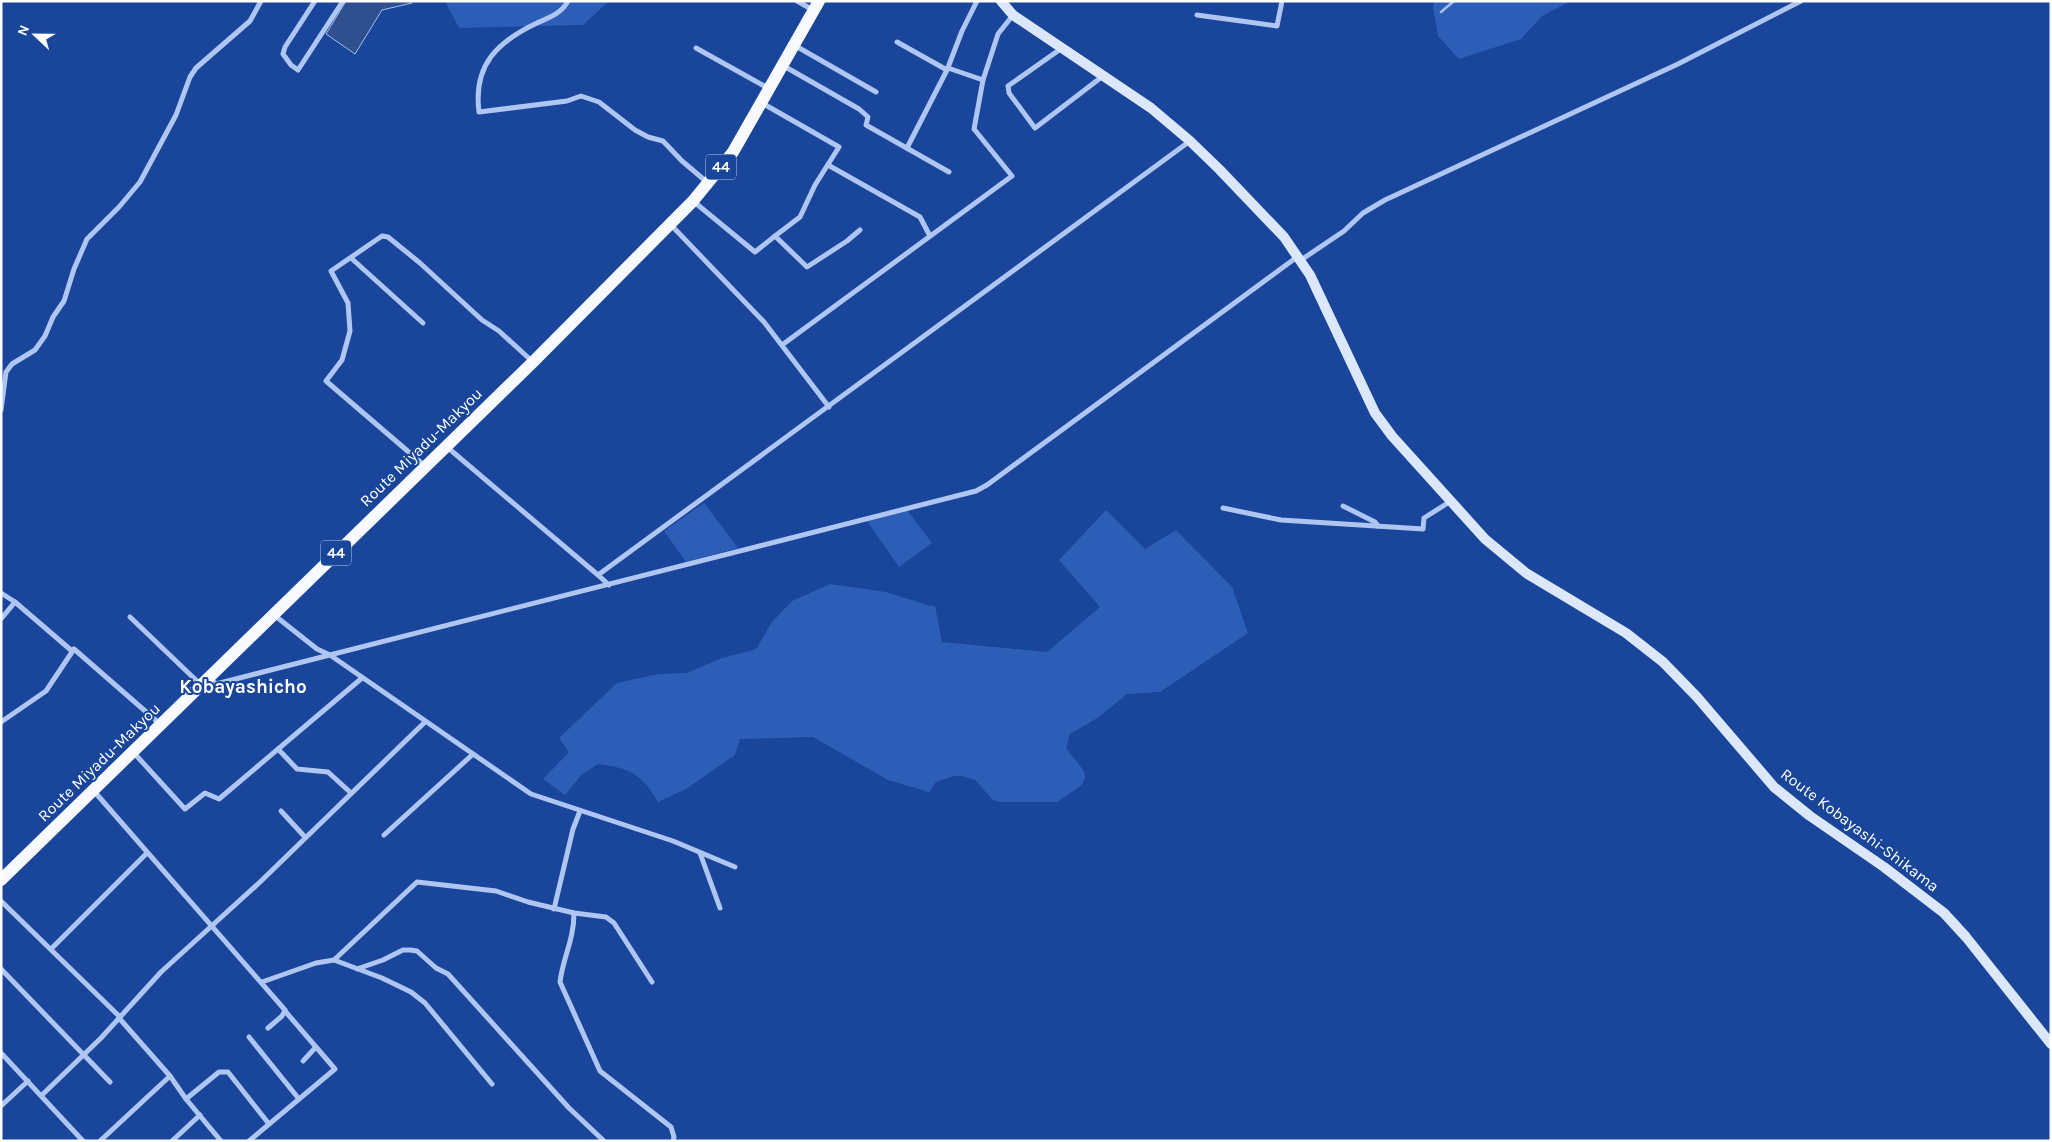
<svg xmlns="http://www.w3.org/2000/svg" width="2052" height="1142" font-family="Karla,sans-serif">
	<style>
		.green { fill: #2c5eb7 }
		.water { fill: #2f4f8e; stroke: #a1c0f3 }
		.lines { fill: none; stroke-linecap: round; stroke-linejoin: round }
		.stream { stroke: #a1c0f3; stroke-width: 2.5 }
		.street { stroke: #aec6f1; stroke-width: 5 }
		.secondary { stroke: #dde7fc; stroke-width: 10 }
		.primary { stroke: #f8faff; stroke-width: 12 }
		.labels { text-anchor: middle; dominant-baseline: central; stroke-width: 4; stroke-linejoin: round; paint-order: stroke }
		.shield { fill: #19459a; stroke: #bac7e1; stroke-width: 1 }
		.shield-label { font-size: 15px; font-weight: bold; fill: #fff }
		.street-label { font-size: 16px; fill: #fff; stroke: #19459a }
		.quarter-label { font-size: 19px; font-weight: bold; fill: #fff; stroke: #19459a }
	</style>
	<rect width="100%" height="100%" fill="#19459a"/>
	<g class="green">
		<path d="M445,1H609L583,25L459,28Z"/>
		<path d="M1434,1H1571L1542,16L1521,39L1459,59L1438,36L1433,7Z"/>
		<path d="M704,503L738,548L686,562L664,531Z"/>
		<path d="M907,510L932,543L899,567L867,521Z"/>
		<path d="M1106,510L1145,549L1176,530L1232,587L1248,633L1160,692L1127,694L1099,717L1070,734L1066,748L1084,771L1085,778L1082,785L1057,802H1000L993,800L975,780L962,776H954L936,782L929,792L888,780L813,737L740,739L735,755L686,789L658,802C642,774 630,768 598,764L581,775L565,795L543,779L569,752L559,738L617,683L659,674L687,673L722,658L750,651L757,648L771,623L792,601L830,584L886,592L927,605L935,606L942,642L1047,652L1100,607L1059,560Z"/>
	</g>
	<path class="water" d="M346,1H411L412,3L382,10L355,54L326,34Z"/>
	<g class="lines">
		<path class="stream" d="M1441,12L1454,1"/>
		<g class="street">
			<path d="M315,1L285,47L283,54L291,65L298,70L343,1"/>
			<path d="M568,1C562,13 549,18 537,23C497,42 473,65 479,112L567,101L581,96L599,102L635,130L648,137L663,141L682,161L708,183"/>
			<path d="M797,1L813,10"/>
			<path d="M1197,15L1277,26L1282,1"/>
			<path d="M897,42L947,70"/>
			<path d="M794,45L876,92"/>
			<path d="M696,48L768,88"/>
			<path d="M1062,48L1008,86L1009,93L1035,128L1103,76"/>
			<path d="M782,65L859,109L868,117L866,125L949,172"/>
			<path d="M948,68L983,80L998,34L1013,15"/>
			<path d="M762,103L839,147L815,185L800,217L775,236L807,267L847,241L860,230"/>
			<path d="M907,148L947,70L962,31L977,1"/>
			<path d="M828,165L920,217L930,236"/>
			<path d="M693,201L755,252L775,236"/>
			<path d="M671,225L764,322L829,407"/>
			<path d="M351,258L423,323"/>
			<path d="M1301,260L1344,231L1363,213L1385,200L1678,64L1801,1"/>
			<path d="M782,345L1012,176L974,129L983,80"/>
			<path d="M1,410L6,372L12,364L35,350L45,336L53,317L64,301L74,269L87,239L119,207L140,182L176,115L190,77L196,68L250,21L261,1"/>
			<path d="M447,447L598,575L1190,141"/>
			<path d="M425,466L326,381L342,360L350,331L348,303L331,271L382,236L388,237L420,263L482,320L499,331L533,362"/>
			<path d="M1343,506L1375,522L1378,526"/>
			<path d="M1223,508L1281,520L1423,529L1424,518L1451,501"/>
			<path d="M598,575L609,585"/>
			<path d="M1,593L15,602L72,651"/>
			<path d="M274,615L317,649L330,655L531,794L673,841L735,867"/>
			<path d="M130,617L200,684"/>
			<path d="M1,619L15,602"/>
			<path d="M209,678L216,684L255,674L976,491L987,485L1297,257"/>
			<path d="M1,722L46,691L74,649L160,724"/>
			<path d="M278,749L297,769L328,772L351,793"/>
			<path d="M134,753L185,809L205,793L219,799L362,678"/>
			<path d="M93,790L285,1010L282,1016L268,1028"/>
			<path d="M281,811L305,837"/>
			<path d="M384,835L472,755"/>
			<path d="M700,853L720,908"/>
			<path d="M1,901L120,1017"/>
			<path d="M554,909L573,829L580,811"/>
			<path d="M574,913C574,940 563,957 560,982L600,1071L671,1127L674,1137L673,1141"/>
			<path d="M51,949L147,853"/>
			<path d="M334,960L382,978L411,992L425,1003L492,1084"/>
			<path d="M1,969L110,1082"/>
			<path d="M357,969L383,960L403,950H410L417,951L436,968L448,974L569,1108L604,1141"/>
			<path d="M262,982L316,963L334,960L417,882L496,891L528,902L574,913L606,917L614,923L652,982"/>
			<path d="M119,1018L170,1076L186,1099L221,1141"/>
			<path d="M249,1037L299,1099"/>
			<path d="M1,1053L83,1141"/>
			<path d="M303,1061L316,1047"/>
			<path d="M42,1095L101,1038L161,972L259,883L425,722"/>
			<path d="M186,1099L219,1072H228L269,1124"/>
			<path d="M1,1106L28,1081"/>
			<path d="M100,1141L170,1076"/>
			<path d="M172,1141L200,1115"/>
			<path d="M249,1141L335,1069L285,1011"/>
		</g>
		<path class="secondary" d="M1001,1L1013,15L1151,108L1190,141L1219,169L1284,237L1310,275L1375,413L1392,436L1485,539L1526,573L1626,633L1663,662L1697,697L1774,787L1810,816L1884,867L1944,913L1966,937L2051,1044"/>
		<path class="primary" d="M1,880L533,362L693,201L733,152L819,1"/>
	</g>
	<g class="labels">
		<g class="shield">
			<rect x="706" y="154.5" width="30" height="25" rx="4"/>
			<rect x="321" y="540.5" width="30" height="25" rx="4"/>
		</g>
		<g class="shield-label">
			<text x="721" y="167">44</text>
			<text x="336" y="553">44</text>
		</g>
		<g class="street-label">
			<text transform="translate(421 447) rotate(-44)">Route Miyadu-Makyou</text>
			<text transform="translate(99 762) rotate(-44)">Route Miyadu-Makyou</text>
			<text transform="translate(1860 830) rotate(37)">Route Kobayashi-Shikama</text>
		</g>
		<g class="quarter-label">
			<text x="243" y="687">Kobayashicho</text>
		</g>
	</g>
	<rect width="2052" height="1142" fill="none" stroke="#ffffff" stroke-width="5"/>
	<g transform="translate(35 35) rotate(292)" stroke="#19459a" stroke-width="4" paint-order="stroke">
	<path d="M0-4L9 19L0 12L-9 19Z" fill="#ffffff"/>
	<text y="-8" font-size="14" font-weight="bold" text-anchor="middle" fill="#ffffff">N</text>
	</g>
</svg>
